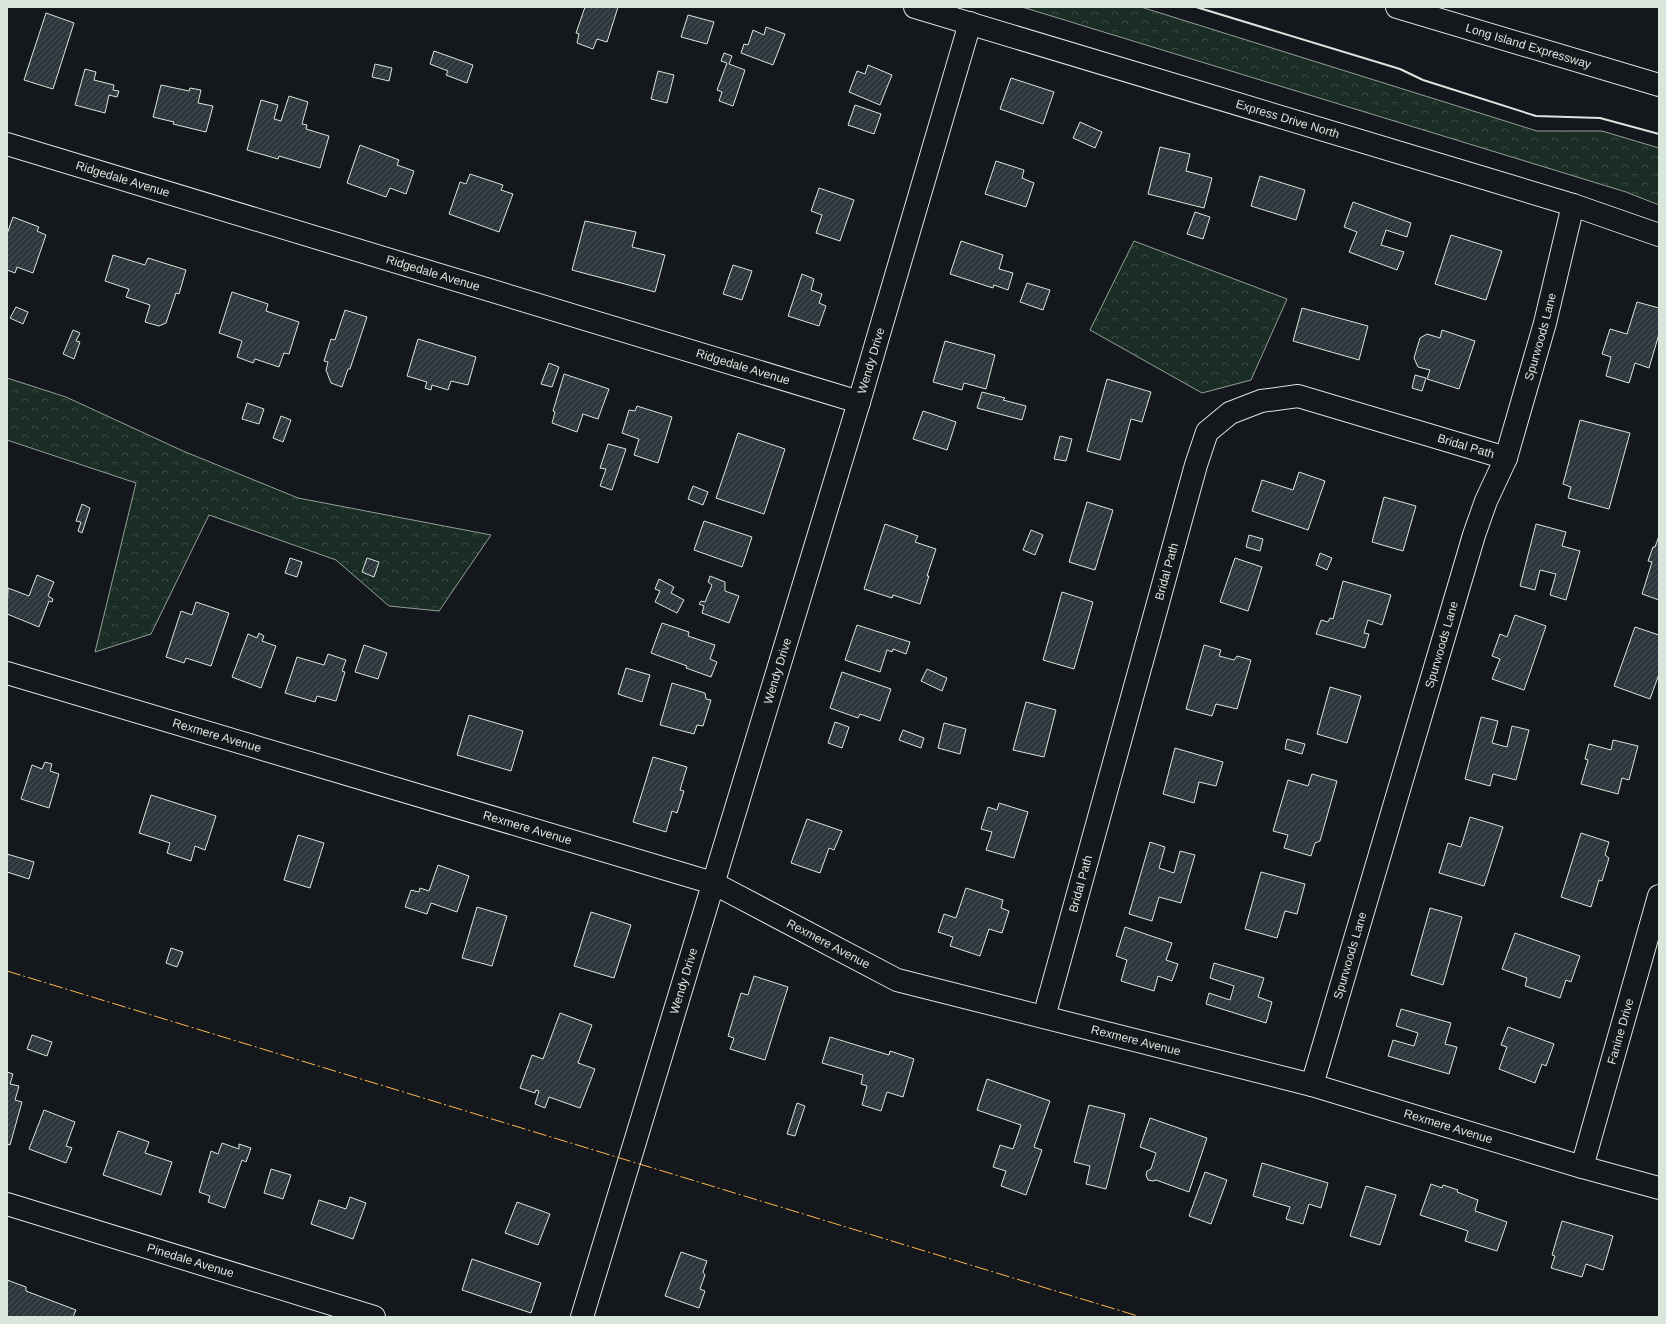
<svg xmlns="http://www.w3.org/2000/svg" width="1666" height="1324" font-family="Helvetica,sans-serif">
	<style>
		.forest { fill: url(#forest-crowns); stroke: #939e99 }
		.building { fill: url(#building-hatch); stroke: #d8e6dc }
		.lines { fill: none; stroke-linecap: round; stroke-linejoin: round }
		.street-casing { stroke: #d8e6dc; stroke-width: 24 }
		.secondary-casing { stroke: #d8e6dc; stroke-width: 24 }
		.highway-casing { stroke: #d8e6dc; stroke-width: 24 }
		.street { stroke: #14181c; stroke-width: 22 }
		.secondary { stroke: #14181c; stroke-width: 22 }
		.highway { stroke: #14181c; stroke-width: 22 }
		.wall { stroke: #d8e6dc; stroke-width: 2 }
		.power { stroke: #ffb74d; stroke-width: 1; stroke-dasharray: 14 3 2 3; stroke-linecap: butt }
		.labels { text-anchor: middle; dominant-baseline: central; stroke-width: 3; stroke-linejoin: round; paint-order: stroke }
		.street-label { font-size: 12px; fill: #d8e6dc; stroke: #14181c }
	</style>
	<defs>
		<pattern id="forest-crowns" width="20" height="18" patternUnits="userSpaceOnUse"><rect width="20" height="18" fill="#1a2d24"/><path d="M2 6a3 3 0 1 1 6 0M12 15a3 3 0 1 1 6 0" fill="none" stroke="#3b4b43"/></pattern>
		<pattern id="building-hatch" width="6" height="6" patternUnits="userSpaceOnUse"><rect width="6" height="6" fill="#2c363c"/><path d="M-1 1l2-2M0 6l6-6M5 7l2-2" fill="none" stroke="#4a5358"/></pattern>
	</defs>
	<rect width="100%" height="100%" fill="#14181c"/>
	<g class="forest">
		<path d="M1022,7H1141L1537,131H1602L1659,148V205L1626,192Z"/>
		<path d="M1134,241L1287,299L1251,380L1202,393L1090,330Z"/>
		<path d="M7,378L66,397L183,451L298,498L491,535L439,611L389,606L336,560L209,515L151,634L95,652L136,483L7,440Z"/>
	</g>
	<g class="building">
		<path d="M585,7H618L607,42L597,39L593,49L577,43L579,34L576,33Z"/>
		<path d="M46,13L74,23L53,89L24,80Z"/>
		<path d="M688,15L714,22L707,44L681,37Z"/>
		<path d="M766,27L785,34L773,65L741,53L744,44L748,45L753,30L764,35Z"/>
		<path d="M434,51L473,65L467,83L446,75L448,71L430,64Z"/>
		<path d="M724,53L732,56L729,64L745,70L733,106L719,101L722,92L717,90L727,63L721,61Z"/>
		<path d="M375,64L392,68L389,81L372,77Z"/>
		<path d="M868,65L892,75L880,105L849,92L857,71L865,74Z"/>
		<path d="M85,69L96,72L94,80L114,85L113,90L119,91L117,97L109,95L105,113L75,105Z"/>
		<path d="M658,71L674,75L667,103L651,99Z"/>
		<path d="M1011,78L1054,92L1043,124L1000,109Z"/>
		<path d="M161,85L189,91L190,88L201,90L198,103L213,106L206,132L173,124L174,122L153,117Z"/>
		<path d="M289,96L308,102L302,124L307,125L306,129L329,136L320,168L279,156L278,159L247,150L261,100L278,105L274,119L281,121Z"/>
		<path d="M855,105L881,114L874,134L848,125Z"/>
		<path d="M1080,122L1102,132L1095,148L1073,138Z"/>
		<path d="M360,145L399,160L397,165L414,171L406,194L390,188L386,197L347,183Z"/>
		<path d="M1160,147L1190,154L1186,171L1212,178L1204,208L1148,194Z"/>
		<path d="M996,161L1024,170L1022,178L1034,183L1026,207L985,194Z"/>
		<path d="M470,174L503,185L501,190L513,194L499,232L449,214L460,182L466,184Z"/>
		<path d="M1260,176L1305,190L1296,220L1251,206Z"/>
		<path d="M819,188L854,200L840,241L816,233L822,215L811,211Z"/>
		<path d="M1353,202L1411,223L1407,237L1386,230L1381,245L1404,252L1397,270L1349,252L1357,232L1344,227Z"/>
		<path d="M1195,212L1210,217L1203,239L1187,234Z"/>
		<path d="M13,217L39,227L37,231L46,235L33,273L17,267L15,273L7,270V234Z"/>
		<path d="M585,221L636,232L632,247L665,255L655,292L572,270Z"/>
		<path d="M1451,235L1502,251L1486,300L1435,284Z"/>
		<path d="M961,241L1003,255L999,269L1013,273L1008,290L994,285L993,288L950,274Z"/>
		<path d="M113,255L145,265L148,258L186,270L179,294L176,293L166,323L159,326L145,322L150,305L126,297L129,289L105,281Z"/>
		<path d="M733,265L752,271L742,300L723,294Z"/>
		<path d="M802,274L814,279L811,290L822,294L819,303L826,306L819,326L788,316Z"/>
		<path d="M1027,283L1050,290L1043,310L1020,302Z"/>
		<path d="M232,292L268,304L266,311L299,322L289,354L284,353L279,367L255,359L253,363L237,357L242,341L219,333Z"/>
		<path d="M1637,302L1659,308V334L1649,368L1635,363L1629,383L1606,376L1611,357L1602,354L1610,329L1627,334Z"/>
		<path d="M16,307L28,312L23,324L10,318Z"/>
		<path d="M1302,308L1368,326L1359,360L1293,341Z"/>
		<path d="M345,310L367,317L350,369H348L342,387L331,383L326,370L328,362L324,361L331,339L335,340Z"/>
		<path d="M73,330L80,333L76,341L80,342L74,359L63,354Z"/>
		<path d="M1442,330L1475,341L1459,389L1427,379L1430,370L1418,367L1414,358L1420,338L1427,334L1440,338Z"/>
		<path d="M418,339L476,357L468,385L451,381L448,390L432,385L431,390L425,388L427,382L407,376Z"/>
		<path d="M945,341L995,355L986,389L964,383L962,390L933,382Z"/>
		<path d="M549,363L559,367L552,387L541,384Z"/>
		<path d="M564,374L609,389L598,419L583,414L577,432L552,423L555,412L553,411Z"/>
		<path d="M1415,375L1426,378L1422,391L1412,388Z"/>
		<path d="M1107,379L1151,392L1142,422L1131,419L1120,460L1087,451Z"/>
		<path d="M982,392L1005,398L1003,400L1026,406L1022,420L977,408Z"/>
		<path d="M247,403L264,409L259,424L242,419Z"/>
		<path d="M637,406L672,417L658,463L634,455L639,439L622,433L629,410L635,411Z"/>
		<path d="M923,411L956,422L947,450L913,439Z"/>
		<path d="M281,416L291,420L283,442L273,438Z"/>
		<path d="M1580,420L1630,433L1609,509L1568,498L1571,487L1563,484Z"/>
		<path d="M738,433L785,449L764,514L716,498Z"/>
		<path d="M1060,436L1072,439L1066,461L1054,459Z"/>
		<path d="M608,444L626,449L612,490L600,486L606,469L600,468Z"/>
		<path d="M1299,472L1325,481L1308,530L1252,511L1262,480L1293,490Z"/>
		<path d="M693,486L708,492L703,505L688,499Z"/>
		<path d="M1384,497L1416,506L1403,551L1372,542Z"/>
		<path d="M1087,502L1113,510L1095,570L1069,562Z"/>
		<path d="M82,504L90,508L82,533L78,531L81,522L76,521Z"/>
		<path d="M704,521L752,537L742,567L694,550Z"/>
		<path d="M885,524L918,536L915,542L936,549L927,576H929L920,604L893,595L892,598L864,589Z"/>
		<path d="M1536,524L1566,532L1562,546L1580,551L1566,600L1550,595L1556,574L1540,570L1535,590L1520,586Z"/>
		<path d="M1031,530L1043,535L1035,555L1023,550Z"/>
		<path d="M1249,535L1263,539L1260,551L1246,547Z"/>
		<path d="M1659,536V600L1642,594L1652,562L1648,561L1653,547H1655Z"/>
		<path d="M1320,553L1332,558L1327,570L1316,565Z"/>
		<path d="M290,558L302,562L297,577L285,573Z"/>
		<path d="M367,558L379,562L374,577L362,572Z"/>
		<path d="M1235,558L1262,567L1248,611L1220,602Z"/>
		<path d="M37,575L54,582L48,596L53,599L52,602L49,601L39,627L7,614L8,588L29,596Z"/>
		<path d="M710,576L725,582V591L739,596L729,623L702,613L704,606L699,604L701,601L705,602L712,585L708,582Z"/>
		<path d="M659,579L674,587L671,593L684,600L677,613L655,602L660,591L655,589Z"/>
		<path d="M1343,581L1391,595L1382,625L1368,620L1364,633L1369,634L1365,648L1316,634L1321,620L1328,622L1330,618L1333,619Z"/>
		<path d="M1062,592L1093,602L1074,669L1043,660Z"/>
		<path d="M196,602L229,613L211,666L186,658L184,663L166,657L181,611L192,615Z"/>
		<path d="M1515,615L1546,626L1524,690L1492,679L1500,659L1492,656L1500,634L1507,637Z"/>
		<path d="M662,623L689,632L688,636L715,645L710,659L717,662L711,677L686,668L687,666L651,653Z"/>
		<path d="M857,625L910,642L906,654L893,649L892,652L887,650L880,672L845,660Z"/>
		<path d="M1635,627L1659,635V674L1650,699L1614,686Z"/>
		<path d="M259,633L264,636L262,641L276,646L261,688L232,677L248,634L257,638Z"/>
		<path d="M364,645L387,653L378,679L355,672Z"/>
		<path d="M1204,645L1221,650L1219,656L1234,660L1237,656L1251,660L1237,709L1216,704L1212,716L1186,709Z"/>
		<path d="M328,654L346,660L342,671L345,672L336,701L317,696L315,702L285,693L297,657L324,665Z"/>
		<path d="M626,668L650,675L642,702L618,694Z"/>
		<path d="M927,669L947,678L942,691L921,681Z"/>
		<path d="M842,672L891,689L880,721L860,714L858,718L830,708Z"/>
		<path d="M672,683L705,693L706,699L711,700L703,726L697,725L694,734L660,725Z"/>
		<path d="M1330,687L1361,696L1347,743L1317,734Z"/>
		<path d="M1026,702L1056,710L1044,757L1013,750Z"/>
		<path d="M469,715L523,731L511,771L457,755Z"/>
		<path d="M1481,717L1498,721L1492,743L1507,747L1512,726L1529,730L1516,780L1493,774L1490,786L1465,779Z"/>
		<path d="M835,722L849,727L842,748L828,743Z"/>
		<path d="M944,723L966,729L960,754L938,748Z"/>
		<path d="M903,730L924,738L921,748L899,740Z"/>
		<path d="M1287,739L1305,744L1302,754L1285,749Z"/>
		<path d="M1613,740L1638,746L1629,780L1622,778L1618,794L1581,784L1588,760L1585,759L1589,744L1611,750Z"/>
		<path d="M1175,748L1223,762L1216,786L1199,782L1194,803L1163,794Z"/>
		<path d="M653,757L687,767L680,790L684,791L677,813L672,811L666,832L633,822Z"/>
		<path d="M45,762L52,764L50,771L59,774L49,808L21,799L32,765L42,769Z"/>
		<path d="M1312,774L1337,781L1320,841L1315,843L1311,856L1284,848L1288,835L1273,831L1288,780L1308,786Z"/>
		<path d="M151,795L216,816L205,850L195,846L191,861L167,853L170,843L139,833Z"/>
		<path d="M999,803L1028,812L1014,858L986,850L992,832L981,829L988,807L997,810Z"/>
		<path d="M1470,817L1503,827L1484,886L1439,873L1448,843L1461,847Z"/>
		<path d="M807,819L842,831L834,850L829,848L820,873L791,863Z"/>
		<path d="M1581,833L1609,842L1605,855L1609,858L1602,881L1599,880L1591,907L1561,897Z"/>
		<path d="M298,835L324,843L310,888L284,880Z"/>
		<path d="M1150,842L1165,847L1159,868L1174,873L1180,851L1195,855L1181,903L1159,897L1152,921L1129,914Z"/>
		<path d="M7,854L34,862L29,879L7,872Z"/>
		<path d="M438,865L469,876L457,912L431,903L427,914L405,907L411,890L419,892L420,888L429,891Z"/>
		<path d="M1261,872L1305,884L1297,914L1285,911L1277,938L1245,929Z"/>
		<path d="M966,888L1003,900L1001,908L1009,911L1002,933L989,929L980,956L950,946L953,937L938,932L944,914L956,918Z"/>
		<path d="M477,907L507,916L492,966L462,958Z"/>
		<path d="M1430,908L1462,917L1443,985L1411,975Z"/>
		<path d="M591,912L631,925L614,978L574,966Z"/>
		<path d="M1125,927L1172,943L1166,960L1178,964L1172,981L1158,976L1154,991L1121,981L1127,960L1116,956Z"/>
		<path d="M1515,933L1580,956L1571,982L1566,980L1560,998L1525,986L1527,978L1502,969Z"/>
		<path d="M171,948L183,952L177,967L166,963Z"/>
		<path d="M1214,963L1264,978L1258,997L1272,1002L1266,1023L1206,1004L1209,993L1230,1000L1234,986L1210,978Z"/>
		<path d="M754,976L788,987L765,1060L730,1049L734,1038L728,1036L741,993L748,995Z"/>
		<path d="M1401,1009L1451,1023L1445,1044L1457,1047L1449,1074L1388,1056L1393,1040L1414,1046L1418,1033L1396,1026Z"/>
		<path d="M560,1013L592,1025L578,1063L595,1069L580,1108L549,1097L545,1108L535,1104L539,1091L536,1090L535,1093L520,1088L532,1055L543,1059Z"/>
		<path d="M1508,1027L1554,1044L1546,1066L1542,1064L1535,1083L1499,1069L1507,1047L1501,1045Z"/>
		<path d="M32,1035L52,1042L47,1056L27,1049Z"/>
		<path d="M830,1037L889,1055L890,1051L914,1059L903,1097L887,1092L881,1111L862,1105L867,1086L861,1084L863,1075L822,1063Z"/>
		<path d="M7,1072L13,1074L10,1084L19,1086L15,1100L22,1102L10,1145L7,1144Z"/>
		<path d="M987,1079L1050,1101L1034,1147L1042,1150L1026,1195L1001,1186L1006,1171L993,1167L1000,1145L1013,1149L1021,1125L977,1110Z"/>
		<path d="M797,1103L805,1106L795,1136L787,1134Z"/>
		<path d="M1089,1105L1125,1114L1106,1189L1086,1184L1090,1166L1074,1162Z"/>
		<path d="M44,1110L75,1122L66,1146L72,1148L66,1163L29,1149Z"/>
		<path d="M1150,1118L1207,1138L1189,1192L1156,1180L1153,1181L1148,1180L1146,1175L1147,1171L1151,1169L1156,1153L1140,1147Z"/>
		<path d="M118,1131L149,1142L145,1153L172,1162L161,1195L103,1175Z"/>
		<path d="M222,1143L239,1149V1144L251,1148L246,1162L242,1160L225,1208L208,1202L210,1196L199,1192L211,1151L218,1154Z"/>
		<path d="M1262,1163L1328,1183L1321,1208L1309,1204L1303,1224L1286,1219L1290,1207L1253,1196Z"/>
		<path d="M271,1169L291,1175L283,1199L264,1193Z"/>
		<path d="M1205,1172L1227,1180L1211,1224L1189,1216Z"/>
		<path d="M1431,1184L1442,1188L1443,1185L1458,1190L1457,1192L1478,1200L1475,1211L1507,1222L1497,1251L1465,1241L1468,1231L1420,1215Z"/>
		<path d="M1366,1186L1396,1195L1380,1245L1350,1236Z"/>
		<path d="M350,1197L366,1203L353,1239L311,1224L319,1200L346,1209Z"/>
		<path d="M517,1202L550,1214L538,1245L505,1233Z"/>
		<path d="M1562,1221L1613,1236L1603,1270L1586,1264L1582,1277L1551,1268L1555,1256L1552,1255Z"/>
		<path d="M681,1252L707,1261L703,1272L705,1275L700,1289L705,1291L699,1308L665,1296Z"/>
		<path d="M472,1259L541,1283L531,1313L462,1290Z"/>
		<path d="M7,1280L26,1287V1291L76,1310L73,1317H7Z"/>
	</g>
	<g class="lines">
		<g class="street-casing">
			<g id="street">
				<path id="s1" d="M7,144L859,402"/>
				<path id="s2" d="M7,673L713,883L897,980L1312,1085L1582,1167L1659,1188"/>
				<path id="s3" d="M1044,1017L1196,465L1207,432L1230,413L1261,401L1298,396L1506,458"/>
				<path id="s4" d="M1312,1085L1474,535L1486,501L1506,458L1545,323L1573,205"/>
				<path id="s5" d="M1582,1167L1659,896"/>
				<path id="s6" d="M7,1204L374,1317"/>
				<path id="s7" d="M582,1317L859,402L970,23"/>
			</g>
		</g>
		<g class="secondary-casing">
			<g id="secondary">
				<path id="s8" d="M915,7L1487,179L1573,205L1659,235"/>
			</g>
		</g>
		<g class="highway-casing">
			<g id="highway">
				<path id="s9" d="M1397,7L1659,85"/>
			</g>
		</g>
		<use href="#street" class="street"/>
		<use href="#secondary" class="secondary"/>
		<use href="#highway" class="highway"/>
		<path class="wall" d="M1196,7L1400,69L1423,80L1536,116L1600,118L1659,134"/>
		<path class="power" d="M7,971L1141,1317"/>
	</g>
	<g class="labels">
		<g class="street-label">
			<text stroke="none"><textPath href="#s9" startOffset="137">Long Island Expressway</textPath></text>
			<text stroke="none"><textPath href="#s8" startOffset="389">Express Drive North</textPath></text>
			<text stroke="none"><textPath href="#s1" startOffset="121">Ridgedale Avenue</textPath></text>
			<text stroke="none"><textPath href="#s1" startOffset="445">Ridgedale Avenue</textPath></text>
			<text stroke="none"><textPath href="#s4" startOffset="783">Spurwoods Lane</textPath></text>
			<text stroke="none"><textPath href="#s7" startOffset="999">Wendy Drive</textPath></text>
			<text stroke="none"><textPath href="#s1" startOffset="769">Ridgedale Avenue</textPath></text>
			<text stroke="none"><textPath href="#s3" startOffset="883">Bridal Path</textPath></text>
			<text stroke="none"><textPath href="#s3" startOffset="462">Bridal Path</textPath></text>
			<text stroke="none"><textPath href="#s4" startOffset="459">Spurwoods Lane</textPath></text>
			<text stroke="none"><textPath href="#s7" startOffset="675">Wendy Drive</textPath></text>
			<text stroke="none"><textPath href="#s2" startOffset="219">Rexmere Avenue</textPath></text>
			<text stroke="none"><textPath href="#s2" startOffset="543">Rexmere Avenue</textPath></text>
			<text stroke="none"><textPath href="#s3" startOffset="138">Bridal Path</textPath></text>
			<text stroke="none"><textPath href="#s2" startOffset="867">Rexmere Avenue</textPath></text>
			<text stroke="none"><textPath href="#s4" startOffset="135">Spurwoods Lane</textPath></text>
			<text stroke="none"><textPath href="#s7" startOffset="351">Wendy Drive</textPath></text>
			<text stroke="none"><textPath href="#s5" startOffset="141">Fanine Drive</textPath></text>
			<text stroke="none"><textPath href="#s2" startOffset="1191">Rexmere Avenue</textPath></text>
			<text stroke="none"><textPath href="#s2" startOffset="1515">Rexmere Avenue</textPath></text>
			<text stroke="none"><textPath href="#s6" startOffset="192">Pinedale Avenue</textPath></text>
		</g>
	</g>
	<rect width="1666" height="1324" fill="none" stroke="#d8e6dc" stroke-width="16"/>
</svg>
